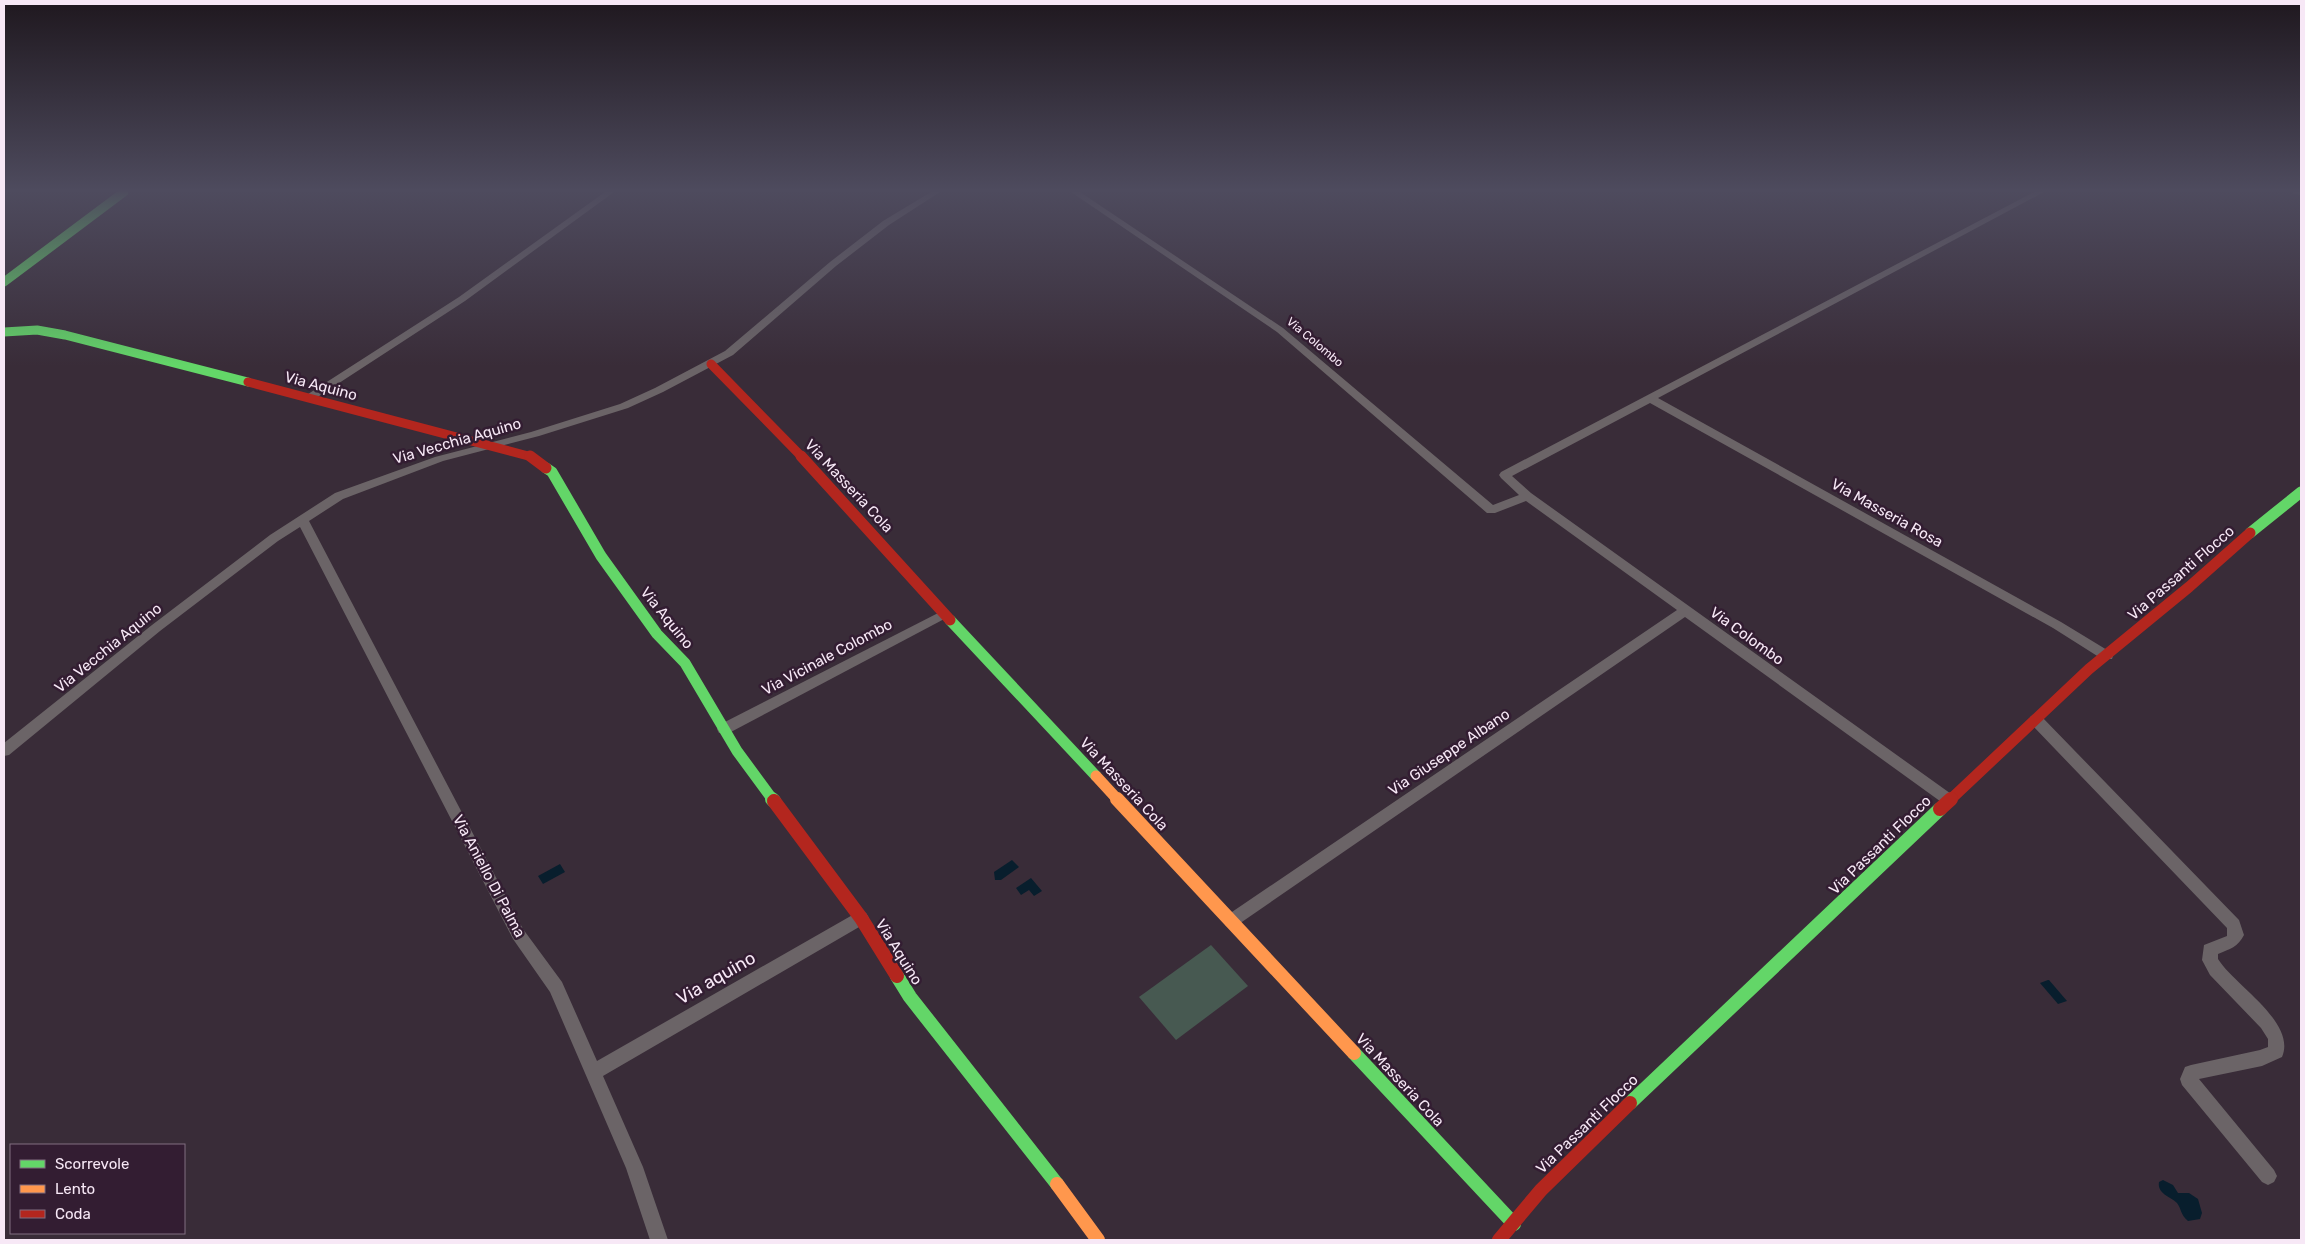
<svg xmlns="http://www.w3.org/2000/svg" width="2305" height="1244" font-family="Rubik,sans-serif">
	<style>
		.green { fill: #475951 }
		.water { fill: #081e2d }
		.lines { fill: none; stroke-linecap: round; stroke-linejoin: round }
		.street { fill: #6b6467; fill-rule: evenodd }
		.fast-far2 { stroke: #63d668; stroke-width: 9 }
		.fast-far1 { stroke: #63d668; stroke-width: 11 }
		.fast { stroke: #63d668; stroke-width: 14 }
		.slow-far1 { stroke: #ff974d; stroke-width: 11 }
		.slow { stroke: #ff974d; stroke-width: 14 }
		.jam-far2 { stroke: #b3261e; stroke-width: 9 }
		.jam-far1 { stroke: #b3261e; stroke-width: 11 }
		.jam { stroke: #b3261e; stroke-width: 14 }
		.labels { text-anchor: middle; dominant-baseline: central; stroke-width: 5; stroke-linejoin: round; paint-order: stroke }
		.far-street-label { font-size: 12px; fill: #f7e8f6; stroke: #331d32 }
		.street-label { font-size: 15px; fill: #f7e8f6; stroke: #331d32 }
		.near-street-label { font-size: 18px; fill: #f7e8f6; stroke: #331d32 }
	</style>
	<rect width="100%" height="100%" fill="#392c38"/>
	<path class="green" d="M1211,945L1248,986L1176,1040L1139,997Z"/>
	<g class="water">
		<path d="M1012,860L1019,867L1001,880H995L994,872Z"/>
		<path d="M560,864L565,872L543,884L538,876Z"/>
		<path d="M1031,878L1042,891L1034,896L1029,890L1021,895L1016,888Z"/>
		<path d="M2048,980H2049L2067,1001L2058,1004L2040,983Z"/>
		<path d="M2163,1180L2173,1185L2178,1193H2189L2198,1199L2202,1213L2200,1219L2188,1221C2180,1214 2182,1210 2177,1203C2170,1196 2157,1194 2159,1182Z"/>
	</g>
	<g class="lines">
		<g class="street">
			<path d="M605,192H614L465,301L313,400H305V396L459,297Z"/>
			<path d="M931,192H940L889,225L836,266L733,355L663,392L628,408L539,436L443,461L343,499L309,521L523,929L562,982L597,1061L856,913L861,911L866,913L869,918L866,923L603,1076L643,1167L668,1240H650L626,1168L550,992L513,939L300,527L278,541L160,631L9,755L4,756V743L152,625L270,535L335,493L435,457L531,432L620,404L655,388L725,351L830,262L883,221Z"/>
			<path d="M1071,192H1080L1283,328L1493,505L1519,495L1501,478L1499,475L1501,472L2034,192H2044L1658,398L2061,622L2112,653L2113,656L2112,659H2102L2053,628L1650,403L1512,476L1531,493L1954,796L1956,800L1954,804L1949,806L1944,804L1685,617L1236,926L1231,928L1226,926L1223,921L1226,916L1677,610L1526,501L1495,513H1487L1277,332Z"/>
			<path d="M2293,192H2301V195L2294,194Z"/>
			<path d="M944,610L950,614L948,617L729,733H719L717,729L719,725Z"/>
			<path d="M2036,715L2041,716L2239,920L2244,935C2238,947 2230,949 2218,954V959C2234,985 2297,1022 2282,1057L2262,1066L2199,1079L2274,1170L2277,1176L2274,1182L2268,1185L2262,1182L2182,1085L2180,1079L2185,1067L2191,1065L2260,1050L2268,1047V1039L2261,1028L2210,975L2202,960L2204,945L2227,936V928L2031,724L2029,720L2031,716Z"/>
		</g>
		<g class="fast-far2">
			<path d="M4,282L124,192"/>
			<path d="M4,332L37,330L65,335L248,382"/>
		</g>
		<g class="fast-far1">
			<path d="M546,468L552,472L601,556L657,634L685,663L737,751L773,800"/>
			<path d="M2250,533L2301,492"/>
			<path d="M950,620L1096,776"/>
		</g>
		<g class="fast">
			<path d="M772,799L774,801"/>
			<path d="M897,976L910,997L1057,1184"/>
			<path d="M1354,1053L1514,1224"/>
			<path d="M1630,1103L1940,809"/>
		</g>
		<path class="slow-far1" d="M1096,776L1118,800"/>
		<g class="slow">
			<path d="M1117,799L1354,1053"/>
			<path d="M1057,1184L1098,1240"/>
		</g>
		<g class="jam-far2">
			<path d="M711,364L802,457"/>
			<path d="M248,382L532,457"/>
		</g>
		<g class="jam-far1">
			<path d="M530,456L546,468"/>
			<path d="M801,456L950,620"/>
			<path d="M1950,800L2089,669L2189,587L2250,533"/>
		</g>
		<g class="jam">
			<path d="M774,801L861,918L897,976"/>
			<path d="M1940,809L1951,799"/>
			<path d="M1499,1240L1541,1190L1630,1103"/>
		</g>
	</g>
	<linearGradient id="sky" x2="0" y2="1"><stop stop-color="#1f181f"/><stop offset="0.52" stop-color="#4e4b5e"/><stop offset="1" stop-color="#4e4b5e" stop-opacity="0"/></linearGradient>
	<rect width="2305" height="366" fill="url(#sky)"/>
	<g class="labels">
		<g class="far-street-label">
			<text transform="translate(1315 342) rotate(40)">Via Colombo</text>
		</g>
		<g class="street-label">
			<text transform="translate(321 386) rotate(15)">Via Aquino</text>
			<text transform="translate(457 441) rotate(-16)">Via Vecchia Aquino</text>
			<text transform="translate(849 486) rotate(47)">Via Masseria Cola</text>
			<text transform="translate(1887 513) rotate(29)">Via Masseria Rosa</text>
			<text transform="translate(2181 573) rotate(-41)">Via Passanti Flocco</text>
			<text transform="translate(667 618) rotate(51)">Via Aquino</text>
			<text transform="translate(1747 636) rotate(36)">Via Colombo</text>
			<text transform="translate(108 648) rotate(-39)">Via Vecchia Aquino</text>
			<text transform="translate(827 657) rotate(-28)">Via Vicinale Colombo</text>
			<text transform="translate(1449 752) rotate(-34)">Via Giuseppe Albano</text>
			<text transform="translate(1124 784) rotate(47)">Via Masseria Cola</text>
			<text transform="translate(1880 845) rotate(-44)">Via Passanti Flocco</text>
			<text transform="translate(489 876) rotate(62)">Via Aniello Di Palma</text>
			<text transform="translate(899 952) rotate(58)">Via Aquino</text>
			<text transform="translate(1400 1080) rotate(47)">Via Masseria Cola</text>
			<text transform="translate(1587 1124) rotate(-44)">Via Passanti Flocco</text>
		</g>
		<g class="near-street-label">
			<text transform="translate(716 978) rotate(-30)">Via aquino</text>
		</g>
	</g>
	<rect width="2305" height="1244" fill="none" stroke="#f7e8f6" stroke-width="10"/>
	<rect x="10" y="1144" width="175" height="90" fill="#331d32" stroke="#816e80"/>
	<rect x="20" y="1160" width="25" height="8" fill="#63d668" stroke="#816e80"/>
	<text x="55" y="1169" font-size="15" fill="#f7e8f6">Scorrevole</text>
	<rect x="20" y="1185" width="25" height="8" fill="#ff974d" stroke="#816e80"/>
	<text x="55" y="1194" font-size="15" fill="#f7e8f6">Lento</text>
	<rect x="20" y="1210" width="25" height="8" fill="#b3261e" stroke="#816e80"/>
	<text x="55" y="1219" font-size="15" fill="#f7e8f6">Coda</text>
</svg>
